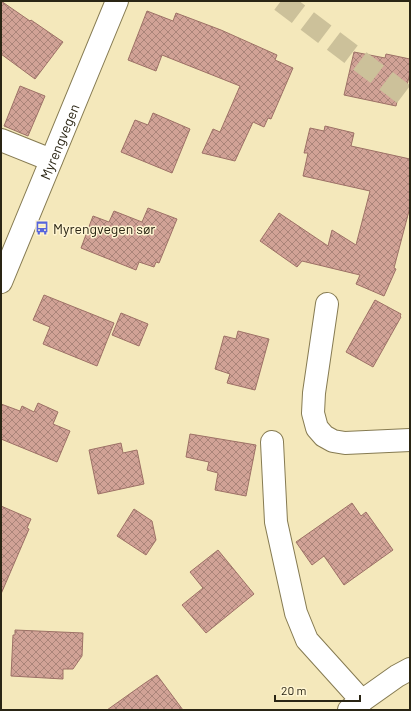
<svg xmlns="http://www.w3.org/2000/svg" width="411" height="711" font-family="Barlow,sans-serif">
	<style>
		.building { fill: url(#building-cross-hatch); stroke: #9d7166 }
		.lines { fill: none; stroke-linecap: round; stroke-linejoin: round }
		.major-tunnel { stroke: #ccc19a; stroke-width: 22; stroke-dasharray: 22 11; stroke-linecap: butt }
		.minor-casing { stroke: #867b52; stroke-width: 24 }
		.minor { stroke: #fff; stroke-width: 22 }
		.labels { text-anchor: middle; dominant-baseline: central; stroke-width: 3; stroke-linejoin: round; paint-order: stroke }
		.street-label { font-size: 14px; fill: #2a2514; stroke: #fff5d2 }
		.poi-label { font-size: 14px; fill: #2a2514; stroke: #fff5d2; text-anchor: start }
	</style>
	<defs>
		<pattern id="building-cross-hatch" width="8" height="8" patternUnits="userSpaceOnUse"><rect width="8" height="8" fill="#d1a296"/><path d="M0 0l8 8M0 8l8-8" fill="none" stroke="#aa8479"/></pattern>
	</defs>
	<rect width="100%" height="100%" fill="#f4e8bb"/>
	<g class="building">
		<path d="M1,1L30,21L31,20L63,42L35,79L1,54Z"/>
		<path d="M147,11L173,21L176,13L221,30L277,55L275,60L293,68L271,119L268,118L264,127L253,122L235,161L202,153L213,129L220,132L240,86L162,55L156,71L128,60Z"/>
		<path d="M354,52L385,58L386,54L410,59V73L407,85L401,84L396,106L344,95Z"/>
		<path d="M20,86L45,96L28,136L4,126Z"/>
		<path d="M153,113L190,129L172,173L121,152L135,120L148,125Z"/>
		<path d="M325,126L354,133L351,146L410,159V207L394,268L396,269L384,296L356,284L360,275L302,261L297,267L260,241L279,213L328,246L332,230L356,245L370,191L303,176L308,153H304L310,128L324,131Z"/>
		<path d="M148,208L177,219L159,263L156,262L154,267L139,262L136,270L81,248L93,216L109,222L114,211L142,222Z"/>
		<path d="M44,295L114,323L97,366L43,344L50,327L33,320Z"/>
		<path d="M375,300L401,314L400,316L401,317L373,367L346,352Z"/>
		<path d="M121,313L148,324L139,346L112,335Z"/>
		<path d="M238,331L269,339L255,390L227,383L230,374L215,369L224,336L236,339Z"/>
		<path d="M38,403L58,412L53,424L70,431L57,462L1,439V404L20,411L22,406L34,412Z"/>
		<path d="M190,434L256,445L246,496L215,490L218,473L207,470L209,462L186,457Z"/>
		<path d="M121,443L123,453L137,450L144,484L98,494L89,450Z"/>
		<path d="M352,503L361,516L366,512L393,550L344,585L324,556L312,565L296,542Z"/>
		<path d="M1,506L31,519L27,528L29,529L1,594Z"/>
		<path d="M134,509L152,521L156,540L146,555L117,536Z"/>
		<path d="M218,550L254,594L206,633L182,605L203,588L190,572Z"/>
		<path d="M15,630L83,633L82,656L73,669H63V679L11,676L13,635H15Z"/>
		<path d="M157,675L183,710H107L145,683Z"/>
	</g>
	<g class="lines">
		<path class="major-tunnel" d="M281,1L410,99"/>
		<g class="minor-casing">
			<g id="minor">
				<path d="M1,140L51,160"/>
				<path id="s1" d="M1,282L117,1"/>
				<path d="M327,304L314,393L313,413L317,428L324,436L333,441L345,443L410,440"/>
				<path d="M272,442L276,522L296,613L307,640L362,701"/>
				<path d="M349,710L397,676L410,669"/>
			</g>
		</g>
		<use href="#minor" class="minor"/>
	</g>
	<defs>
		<g id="bus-bare" transform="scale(1.08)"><path d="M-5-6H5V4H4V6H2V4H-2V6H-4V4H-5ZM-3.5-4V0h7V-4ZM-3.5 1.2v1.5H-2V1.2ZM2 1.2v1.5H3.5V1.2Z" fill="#5765dc" stroke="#fff5d2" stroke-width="2.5" paint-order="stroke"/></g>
	</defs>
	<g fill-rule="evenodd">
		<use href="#bus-bare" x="42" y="228"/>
	</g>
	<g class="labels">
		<g class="street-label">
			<text stroke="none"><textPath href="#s1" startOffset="152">Myrengvegen</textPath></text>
		</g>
		<g class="poi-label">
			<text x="53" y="228">Myrengvegen sør</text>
		</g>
	</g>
	<rect width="411" height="711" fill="none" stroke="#2a2514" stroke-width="4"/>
	<path d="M275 695v6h85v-6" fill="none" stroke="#2a2514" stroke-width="2"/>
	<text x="281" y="695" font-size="12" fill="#2a2514" stroke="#fff5d2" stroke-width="3" paint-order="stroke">20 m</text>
</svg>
